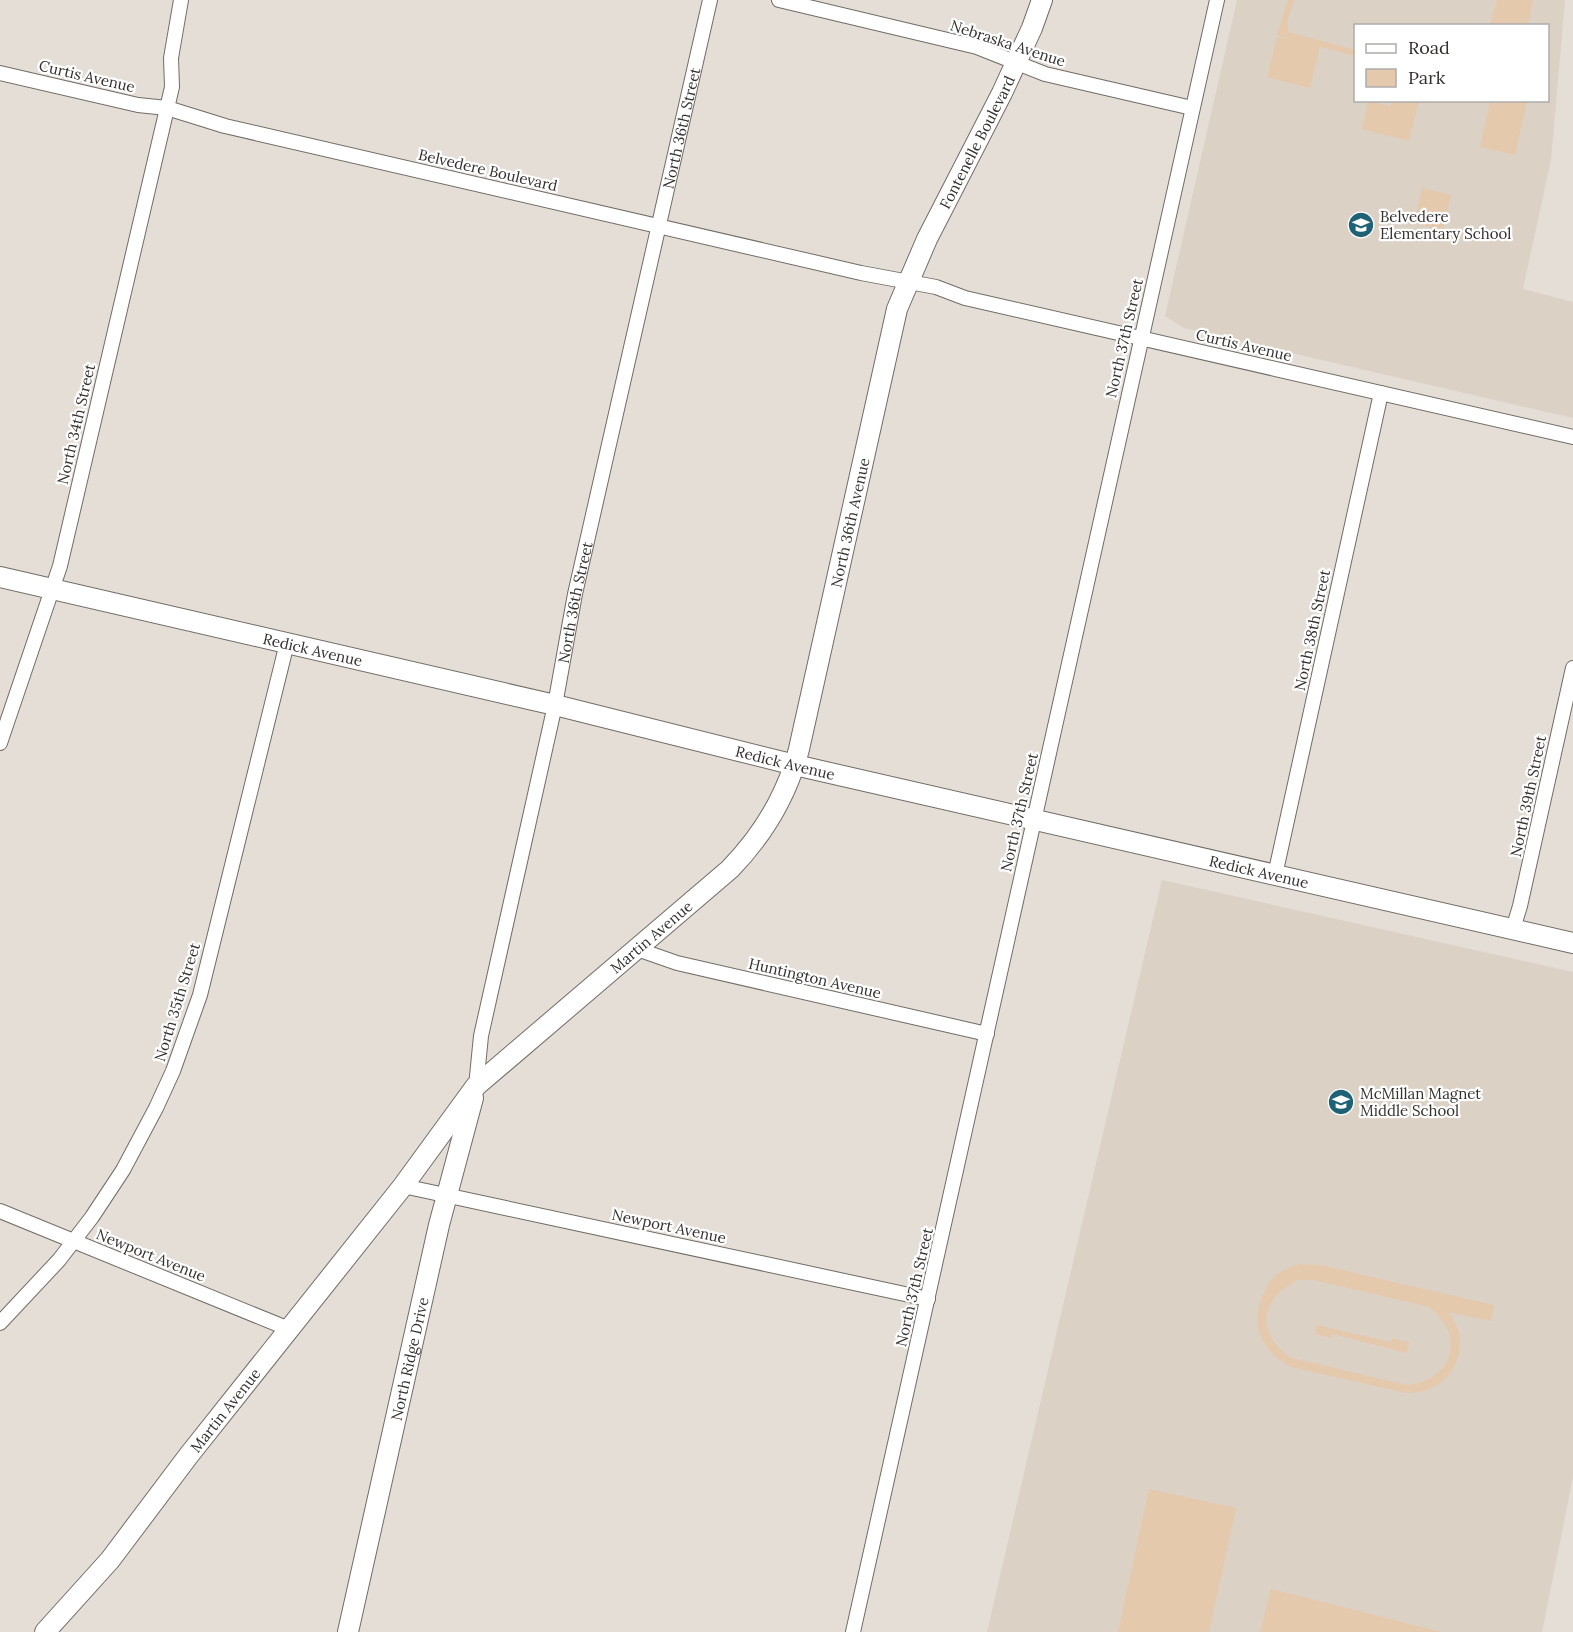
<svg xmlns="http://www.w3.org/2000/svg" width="1573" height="1632" font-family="Lora,serif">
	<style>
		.built { fill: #dcd1c5; fill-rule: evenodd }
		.park { fill: #e4c9ac; fill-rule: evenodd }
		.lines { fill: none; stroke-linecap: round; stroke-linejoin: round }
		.street-casing { stroke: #726c66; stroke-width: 16 }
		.secondary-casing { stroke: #726c66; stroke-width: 22 }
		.street { stroke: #fff; stroke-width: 14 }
		.secondary { stroke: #fff; stroke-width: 20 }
		.labels { text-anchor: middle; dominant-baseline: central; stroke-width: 4.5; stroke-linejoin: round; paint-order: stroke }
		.street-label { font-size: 15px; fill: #33302e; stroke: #fff }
		.poi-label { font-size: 15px; fill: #33302e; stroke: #fff; text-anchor: start }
	</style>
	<rect width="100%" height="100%" fill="#e4ded7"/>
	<g class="built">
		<path d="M1237,0H1565L1551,160L1523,289L1573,302V418L1184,328L1165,316ZM1356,26H1548V100H1356Z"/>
		<path d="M1162,880L1573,972V1477L1542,1632H987Z"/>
	</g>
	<g class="park">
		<path d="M1288,0H1294L1287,22L1289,32L1355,50V56L1320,47L1310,88L1267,77L1277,37L1285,39L1277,35Z"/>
		<path d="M1497,0H1533L1528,25H1490Z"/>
		<path d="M1368,101L1391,106L1392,101H1419L1409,141L1362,129Z"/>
		<path d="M1490,101H1527L1515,155L1480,147Z"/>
		<path d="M1422,188L1451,195L1443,230L1414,223Z"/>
		<path d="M1299,1264L1320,1265L1494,1305L1491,1321L1448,1312C1452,1318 1457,1326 1459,1333C1465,1367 1440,1394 1406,1393L1291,1367C1281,1361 1272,1355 1266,1346C1251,1327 1258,1294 1274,1277C1282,1270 1290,1267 1299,1264ZM1298,1280H1314L1429,1307C1466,1334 1454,1381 1407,1385L1292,1358C1255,1335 1259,1299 1298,1280Z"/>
		<path d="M1317,1325L1391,1342L1392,1338L1409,1342L1407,1353L1332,1334L1331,1338L1315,1334Z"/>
		<path d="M1149,1489L1236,1508L1209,1632H1118Z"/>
		<path d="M1271,1589L1442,1632H1260Z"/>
	</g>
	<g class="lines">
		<g class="street-casing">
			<g id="street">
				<path d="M779,0L977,47L1045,74L1192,108"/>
				<path d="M0,73L138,105L167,108L225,126L861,273L936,287L965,298L1573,437"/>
				<path d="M0,743L60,566L172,87L171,58L181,0"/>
				<path d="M1275,875L1381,393"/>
				<path d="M1513,929L1520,906L1573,668"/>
				<path d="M637,949L677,963L987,1034"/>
				<path id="s1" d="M476,1086L481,1036L555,705L575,594L710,0"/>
				<path d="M403,1186L928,1299"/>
				<path d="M0,1211L289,1329"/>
				<path d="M0,1323L59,1260L92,1217L123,1170L156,1108L173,1071L200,995L287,643"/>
				<path d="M853,1632L1217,0"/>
			</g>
		</g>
		<g class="secondary-casing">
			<g id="secondary">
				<path id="s2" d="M0,577L555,705L795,765L1573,943"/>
				<path id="s3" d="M45,1632L110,1560L189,1455L403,1186L476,1086L730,869C763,835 787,795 799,749L897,309L927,239L1002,93L1032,28L1042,0"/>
				<path id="s4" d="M348,1632L439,1225L473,1098"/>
			</g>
		</g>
		<use href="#street" class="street"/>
		<use href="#secondary" class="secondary"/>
	</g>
	<defs>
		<g id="school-disc" transform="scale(1.35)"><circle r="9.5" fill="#1f6275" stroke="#fff"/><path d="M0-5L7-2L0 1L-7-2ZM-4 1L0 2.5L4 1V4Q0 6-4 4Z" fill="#fff"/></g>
	</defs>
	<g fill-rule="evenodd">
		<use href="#school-disc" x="1361" y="225"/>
		<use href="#school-disc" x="1341" y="1102"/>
	</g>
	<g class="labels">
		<g class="street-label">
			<text transform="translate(1008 43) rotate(18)">Nebraska Avenue</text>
			<text transform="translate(87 76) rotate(13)">Curtis Avenue</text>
			<text stroke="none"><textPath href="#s1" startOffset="980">North 36th Street</textPath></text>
			<text stroke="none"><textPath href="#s3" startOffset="1806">Fontenelle Boulevard</textPath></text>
			<text transform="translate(488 170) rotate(13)">Belvedere Boulevard</text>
			<text transform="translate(1124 338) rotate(-77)">North 37th Street</text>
			<text transform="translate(1244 345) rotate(13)">Curtis Avenue</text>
			<text transform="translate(76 424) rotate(-77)">North 34th Street</text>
			<text stroke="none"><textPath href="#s3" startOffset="1402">North 36th Avenue</textPath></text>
			<text stroke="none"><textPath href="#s1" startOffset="494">North 36th Street</textPath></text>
			<text transform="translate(1312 630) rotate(-78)">North 38th Street</text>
			<text stroke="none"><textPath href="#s2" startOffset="321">Redick Avenue</textPath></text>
			<text stroke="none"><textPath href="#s2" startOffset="807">Redick Avenue</textPath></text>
			<text transform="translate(1528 796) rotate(-78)">North 39th Street</text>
			<text transform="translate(1019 812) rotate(-77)">North 37th Street</text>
			<text stroke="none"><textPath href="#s2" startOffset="1293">Redick Avenue</textPath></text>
			<text stroke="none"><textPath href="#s3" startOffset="926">Martin Avenue</textPath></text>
			<text transform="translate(815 978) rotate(13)">Huntington Avenue</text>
			<text transform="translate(177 1002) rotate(-73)">North 35th Street</text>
			<text transform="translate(669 1226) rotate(12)">Newport Avenue</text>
			<text transform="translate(151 1255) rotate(22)">Newport Avenue</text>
			<text transform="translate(914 1287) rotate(-77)">North 37th Street</text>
			<text stroke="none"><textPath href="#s4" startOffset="280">North Ridge Drive</textPath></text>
			<text stroke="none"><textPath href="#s3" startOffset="286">Martin Avenue</textPath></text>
		</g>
		<g class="poi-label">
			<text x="1380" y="216">Belvedere<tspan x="1380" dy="17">Elementary School</tspan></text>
			<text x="1360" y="1093">McMillan Magnet<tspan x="1360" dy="17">Middle School</tspan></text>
		</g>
	</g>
	<rect x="1354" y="24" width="195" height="78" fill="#ffffff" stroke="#adacab" stroke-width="1.5"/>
	<rect x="1366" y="44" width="30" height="9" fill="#ffffff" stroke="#adacab" stroke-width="1.5"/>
	<text x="1408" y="54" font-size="18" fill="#33302e">Road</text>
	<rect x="1366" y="69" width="30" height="18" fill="#e4c9ac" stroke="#adacab" stroke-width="1.5"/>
	<text x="1408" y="84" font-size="18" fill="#33302e">Park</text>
</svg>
